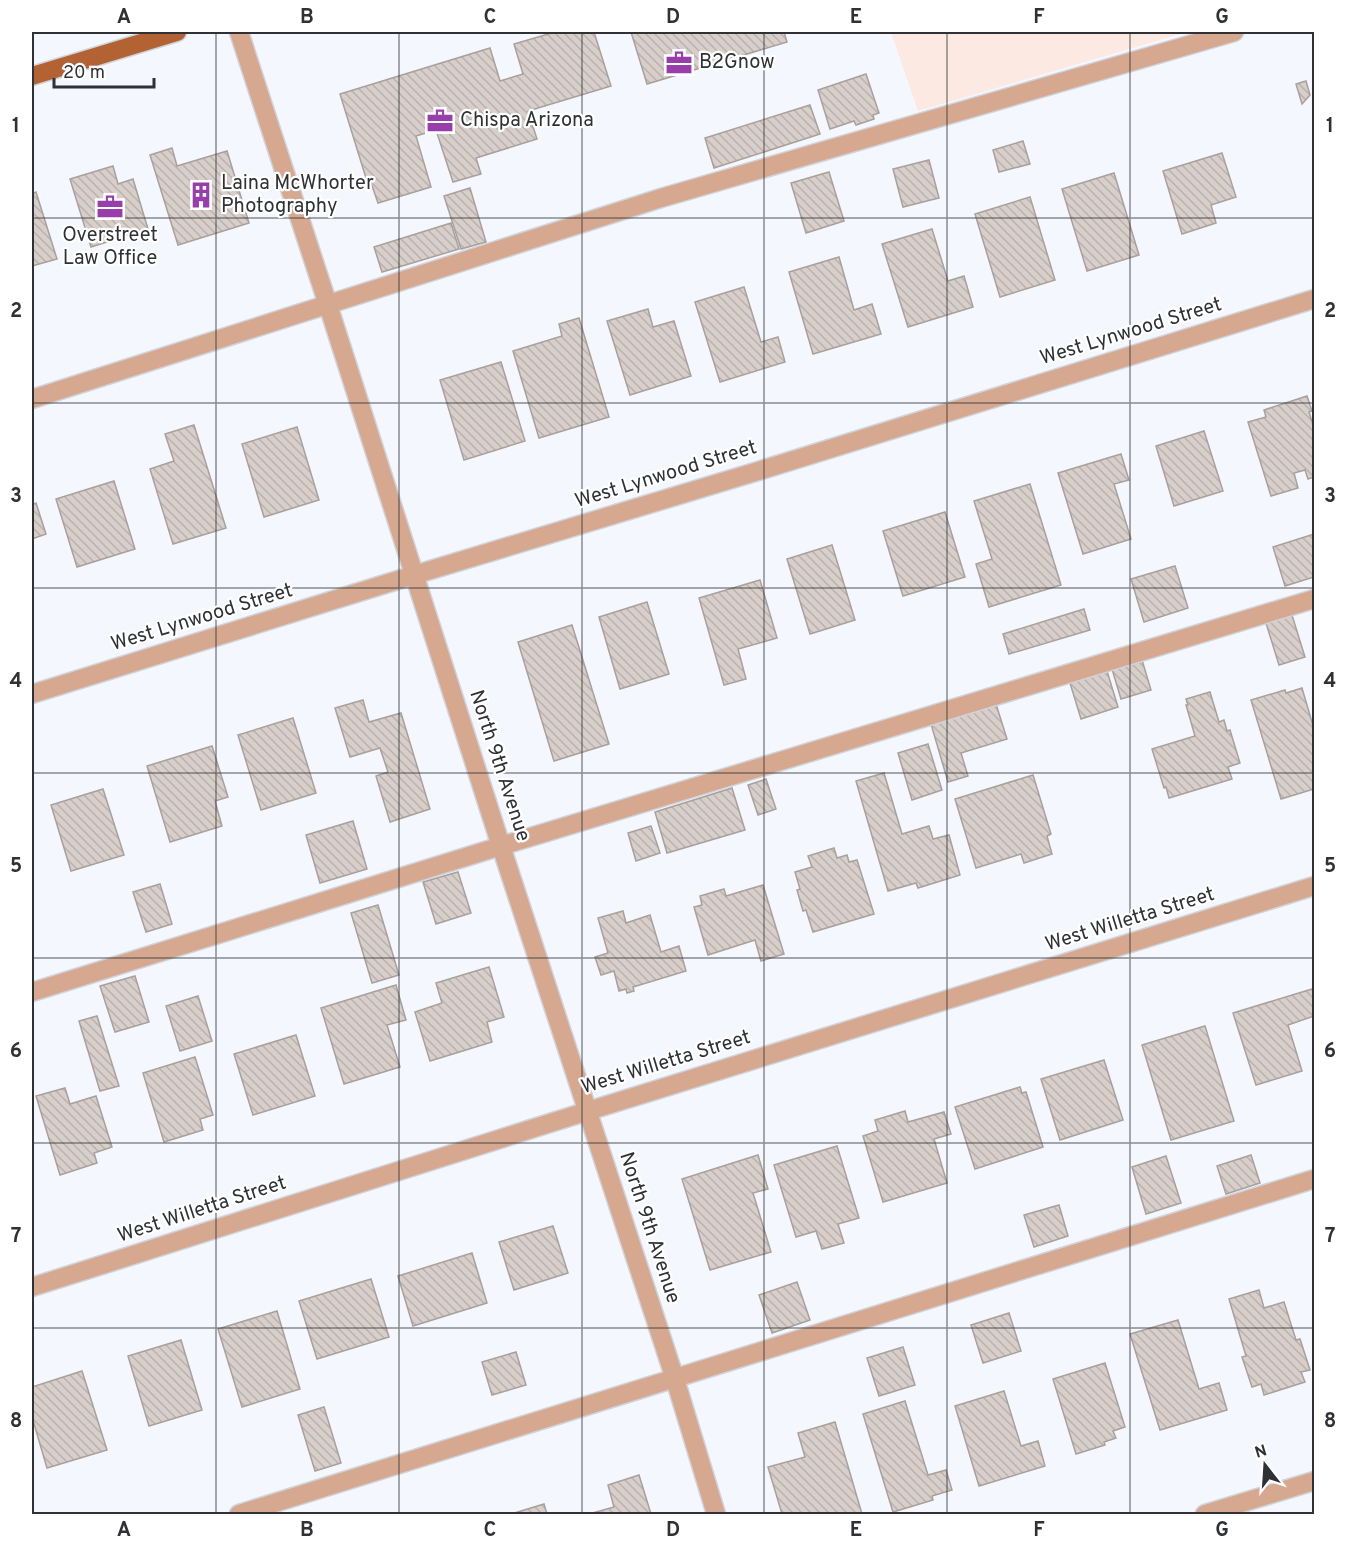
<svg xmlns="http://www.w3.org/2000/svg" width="1346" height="1546" font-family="Overpass,sans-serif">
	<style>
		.commercial { fill: #fce9e1 }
		.building { fill: url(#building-back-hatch); stroke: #a9a09c; stroke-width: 1.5 }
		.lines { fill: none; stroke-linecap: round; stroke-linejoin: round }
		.minor-casing { stroke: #d1d3da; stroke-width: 21 }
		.major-casing { stroke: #d1d3da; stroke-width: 21 }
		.minor { stroke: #d6a890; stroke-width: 18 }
		.major { stroke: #b36234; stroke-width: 18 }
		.grid { fill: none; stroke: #2f3134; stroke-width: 1.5; stroke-opacity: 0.55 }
		.labels { text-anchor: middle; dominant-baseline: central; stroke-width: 4.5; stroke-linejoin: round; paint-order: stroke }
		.poi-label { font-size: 20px; fill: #2f3134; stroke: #fff; text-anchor: start }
		.street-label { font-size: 20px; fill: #2f3134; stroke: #fff }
		.neatline { fill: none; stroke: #2f3134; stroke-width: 2 }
		.grid-label { font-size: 20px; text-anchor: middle; font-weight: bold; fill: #2f3134 }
	</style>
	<defs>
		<pattern id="building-back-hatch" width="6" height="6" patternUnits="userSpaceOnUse" patternTransform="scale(1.5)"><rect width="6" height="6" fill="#d8cfca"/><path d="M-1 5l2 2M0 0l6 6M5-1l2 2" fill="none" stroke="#bab2ae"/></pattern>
	</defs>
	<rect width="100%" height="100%" fill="#f4f7fe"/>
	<path class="commercial" d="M891,32H1187L918,111Z"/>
	<g class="building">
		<path d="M555,32H594L611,86L528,111L537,139L476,158L481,174L453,182L436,130L416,136L431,187L378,203L369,177L366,178L340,94L490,48L500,81L523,74L514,44Z"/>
		<path d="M631,32H784L787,42L647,84Z"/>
		<path d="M866,74L879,113L873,115L874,119L856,125L854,121L830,129L818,90Z"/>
		<path d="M1306,81L1310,95L1302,104L1296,84Z"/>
		<path d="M810,105L820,134L714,168L705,138Z"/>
		<path d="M1023,141L1030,164L999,172L993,150Z"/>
		<path d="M172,148L177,166L227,151L249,223L178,245L150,155Z"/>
		<path d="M1222,153L1236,197L1211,205L1216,223L1182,234L1163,171Z"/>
		<path d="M929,160L939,198L903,207L893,169Z"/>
		<path d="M113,166L118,184L133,179L148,229L91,247L70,179Z"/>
		<path d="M829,172L844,221L806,233L791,183Z"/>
		<path d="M1114,173L1139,255L1087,271L1062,189Z"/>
		<path d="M470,188L486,242L461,249L444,196Z"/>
		<path d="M36,192L57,259L32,266V194Z"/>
		<path d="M1030,197L1055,280L1000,297L975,214Z"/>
		<path d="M451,223L459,249L382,272L374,247Z"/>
		<path d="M932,229L948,281L964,276L973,307L908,327L882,244Z"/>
		<path d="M839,257L854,310L872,304L881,334L813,354L789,272Z"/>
		<path d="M744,287L761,342L778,337L785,362L720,382L695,302Z"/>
		<path d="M648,309L653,327L674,321L691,376L630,395L607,321Z"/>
		<path d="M579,318L609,417L539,438L513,351L562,336L559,324Z"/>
		<path d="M501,362L525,441L464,460L440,380Z"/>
		<path d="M1307,396L1312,411L1309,412L1314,428V477L1308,479L1305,470L1294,473L1298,488L1271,496L1248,422L1266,417L1264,410Z"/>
		<path d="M194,425L226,528L173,544L150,469L174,461L165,434Z"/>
		<path d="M297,427L319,500L264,517L242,444Z"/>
		<path d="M1204,431L1223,491L1174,506L1156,446Z"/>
		<path d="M1121,454L1129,480L1114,484L1131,539L1083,554L1058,473Z"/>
		<path d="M114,481L135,549L77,567L56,499Z"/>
		<path d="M1030,484L1061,585L989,607L976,564L992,559L974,501Z"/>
		<path d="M36,503L46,534L32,539V505Z"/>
		<path d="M945,512L965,577L903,596L883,531Z"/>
		<path d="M1314,534V577L1285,586L1273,547Z"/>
		<path d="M832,545L855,620L810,634L787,559Z"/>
		<path d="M1175,566L1188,608L1144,622L1131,579Z"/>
		<path d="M760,580L777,638L738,649L746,679L724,685L699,598Z"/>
		<path d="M647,602L669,674L620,689L599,617Z"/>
		<path d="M1084,609L1090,630L1009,654L1003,634Z"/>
		<path d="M1291,612L1305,657L1279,665L1265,620Z"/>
		<path d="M572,625L609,744L554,761L518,642Z"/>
		<path d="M1142,660L1151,690L1121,699L1112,669Z"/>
		<path d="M1107,671L1118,707L1081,719L1070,683Z"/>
		<path d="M1302,688L1314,729V789L1281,799L1251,700L1285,690L1286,693Z"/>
		<path d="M1210,692L1219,722L1224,720L1227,731L1230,730L1240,763L1228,767L1232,779L1169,798L1166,787L1164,788L1152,749L1195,736L1186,705H1188L1186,699Z"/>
		<path d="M363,700L369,722L401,713L430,809L390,822L376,776L388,772L380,748L350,757L335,708Z"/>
		<path d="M996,704L1007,739L961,753L968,776L948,782L931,724Z"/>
		<path d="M293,718L316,793L261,810L238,735Z"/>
		<path d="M928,744L942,790L912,800L898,753Z"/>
		<path d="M212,746L228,797L215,801L222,826L170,842L147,766Z"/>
		<path d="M884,773L902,834L929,826L933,839L949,835L960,875L918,888L916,883L888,891L856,781Z"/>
		<path d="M1033,775L1051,834L1047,836L1052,854L1024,863L1021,854L976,868L955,799Z"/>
		<path d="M766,779L776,809L758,815L748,785Z"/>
		<path d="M732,788L745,830L667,853L655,812Z"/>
		<path d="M103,789L124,855L71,871L51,805Z"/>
		<path d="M353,821L367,869L320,883L306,835Z"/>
		<path d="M651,826L660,853L636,861L628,833Z"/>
		<path d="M834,848L837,858L847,855L849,862L857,860L874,914L813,932L806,910L803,911L797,890L800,889L795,872L812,867L808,856Z"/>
		<path d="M458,872L471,913L436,924L423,882Z"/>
		<path d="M160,884L172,924L146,932L133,892Z"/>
		<path d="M763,885L784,954L761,961L755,940L708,955L694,907L702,905L700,896L724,889L726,896Z"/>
		<path d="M378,905L399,975L372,983L351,913Z"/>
		<path d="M623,911L626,923L650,915L661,952L679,946L686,971L633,987L634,991L627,993L626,989L619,991L614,971L601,975L595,957L608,953L598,918Z"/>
		<path d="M489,967L504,1017L487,1022L492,1042L430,1061L415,1012L442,1003L436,983Z"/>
		<path d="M135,976L149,1022L115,1032L100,986Z"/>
		<path d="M396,985L406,1020L387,1025L400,1067L344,1084L321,1008Z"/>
		<path d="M1312,989L1314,996V1016L1288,1025L1302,1071L1256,1085L1233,1013Z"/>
		<path d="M198,996L212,1041L180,1051L166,1006Z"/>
		<path d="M97,1016L119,1086L100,1091L79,1021Z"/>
		<path d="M1205,1026L1234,1121L1171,1140L1142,1045Z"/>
		<path d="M296,1035L315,1096L253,1115L234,1054Z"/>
		<path d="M195,1057L213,1115L200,1119L203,1130L164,1142L143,1073Z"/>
		<path d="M1104,1060L1123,1120L1060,1140L1041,1079Z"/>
		<path d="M1020,1087L1022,1093L1026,1092L1043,1147L975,1169L955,1107Z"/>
		<path d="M65,1088L70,1104L96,1096L112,1147L94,1153L97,1163L60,1175L36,1096Z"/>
		<path d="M905,1111L908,1122L944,1112L951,1134L934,1139L947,1183L883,1202L863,1136L878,1131L875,1120Z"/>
		<path d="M837,1146L859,1218L838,1224L844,1243L822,1249L816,1231L796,1237L774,1165Z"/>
		<path d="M758,1155L768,1189L753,1193L771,1252L710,1270L682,1179Z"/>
		<path d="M1251,1155L1260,1183L1226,1194L1217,1166Z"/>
		<path d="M1166,1156L1181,1203L1146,1214L1132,1167Z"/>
		<path d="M1059,1205L1068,1236L1034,1247L1024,1215Z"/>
		<path d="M553,1226L568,1273L514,1290L499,1242Z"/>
		<path d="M472,1253L487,1303L413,1326L398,1276Z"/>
		<path d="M371,1279L389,1337L317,1359L299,1301Z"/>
		<path d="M797,1282L810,1320L772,1333L759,1295Z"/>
		<path d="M1259,1290L1264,1308L1284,1302L1296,1340L1300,1339L1310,1370L1301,1372L1305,1382L1264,1395L1261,1384L1252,1387L1242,1357L1246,1356L1229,1299Z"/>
		<path d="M277,1311L300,1389L242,1407L218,1329Z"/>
		<path d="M1009,1313L1021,1351L983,1363L971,1325Z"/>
		<path d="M1178,1320L1199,1389L1219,1383L1227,1410L1160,1430L1130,1334Z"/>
		<path d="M181,1340L202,1410L149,1426L128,1356Z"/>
		<path d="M903,1347L915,1385L879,1396L867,1358Z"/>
		<path d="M516,1352L526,1385L492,1395L482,1362Z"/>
		<path d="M1105,1363L1125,1427L1113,1431L1116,1438L1104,1442L1105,1445L1076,1454L1053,1379Z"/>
		<path d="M82,1371L107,1450L47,1468L32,1417V1387Z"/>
		<path d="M1004,1391L1021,1446L1038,1441L1045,1466L979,1486L955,1406Z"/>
		<path d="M905,1401L928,1475L946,1470L952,1490L932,1496L933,1500L893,1512L863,1414Z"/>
		<path d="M324,1407L341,1463L315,1471L298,1415Z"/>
		<path d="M835,1422L862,1514H782L768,1467L805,1457L798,1433Z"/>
		<path d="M639,1475L651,1514H589L614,1507L608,1485Z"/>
		<path d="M544,1504L547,1514H511Z"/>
	</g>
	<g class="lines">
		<g class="minor-casing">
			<g id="minor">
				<path d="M239,32L328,305L501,846L675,1379L716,1514"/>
				<path d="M32,399L661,198L1234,32"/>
				<path d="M32,694L414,575L755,472L1314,299"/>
				<path d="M32,992L501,846L1314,599"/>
				<path d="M32,1287L588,1111L1314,886"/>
				<path d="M239,1514L1314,1179"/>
				<path d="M1205,1514L1314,1481"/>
			</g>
		</g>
		<g class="major-casing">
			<path id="major" d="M32,76L177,32"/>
		</g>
		<use href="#minor" class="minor"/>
		<use href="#major" class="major"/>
	</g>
	<path class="grid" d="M216,32V1514M399,32V1514M582,32V1514M764,32V1514M947,32V1514M1130,32V1514M32,218H1314M32,403H1314M32,588H1314M32,773H1314M32,958H1314M32,1143H1314M32,1328H1314"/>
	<defs>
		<g id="office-bare" transform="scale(2.07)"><path d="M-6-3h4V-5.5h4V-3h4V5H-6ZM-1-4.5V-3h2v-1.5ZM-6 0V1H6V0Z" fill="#973eaa" stroke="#fff" stroke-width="2.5" paint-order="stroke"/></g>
		<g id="building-bare" transform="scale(2.07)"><path d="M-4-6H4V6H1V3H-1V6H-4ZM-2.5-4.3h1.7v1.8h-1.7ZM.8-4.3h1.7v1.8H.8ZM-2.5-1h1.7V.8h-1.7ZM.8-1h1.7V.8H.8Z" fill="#973eaa" stroke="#fff" stroke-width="2.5" paint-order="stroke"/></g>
	</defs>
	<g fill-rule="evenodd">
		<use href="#office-bare" x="679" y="63"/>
		<use href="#office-bare" x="440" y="121"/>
		<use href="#building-bare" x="201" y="195"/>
		<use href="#office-bare" x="110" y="207"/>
	</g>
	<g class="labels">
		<g class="poi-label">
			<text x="699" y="63">B2Gnow</text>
			<text x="460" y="121">Chispa Arizona</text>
			<text x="221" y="184">Laina McWhorter<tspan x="221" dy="23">Photography</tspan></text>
			<text x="110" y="236" text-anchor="middle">Overstreet<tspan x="110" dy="23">Law Office</tspan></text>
		</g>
		<g class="street-label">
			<text transform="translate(1131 332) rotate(-17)">West Lynwood Street</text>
			<text transform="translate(666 475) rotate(-17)">West Lynwood Street</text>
			<text transform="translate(202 618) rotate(-17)">West Lynwood Street</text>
			<text transform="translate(499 766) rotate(72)">North 9th Avenue</text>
			<text transform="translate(1130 920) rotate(-17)">West Willetta Street</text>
			<text transform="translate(666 1063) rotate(-17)">West Willetta Street</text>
			<text transform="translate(202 1210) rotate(-18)">West Willetta Street</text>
			<text transform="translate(649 1228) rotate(72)">North 9th Avenue</text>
		</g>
	</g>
	<rect width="1346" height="1546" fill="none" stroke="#ffffff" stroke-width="66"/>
	<g transform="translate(1265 1465) rotate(343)" stroke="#ffffff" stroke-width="4.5" paint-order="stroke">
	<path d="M0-4.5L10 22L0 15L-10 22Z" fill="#2f3134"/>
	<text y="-9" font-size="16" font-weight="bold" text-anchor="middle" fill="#2f3134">N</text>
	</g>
	<path d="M54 78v9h100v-9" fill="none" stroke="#2f3134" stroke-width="3"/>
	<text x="63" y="78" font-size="18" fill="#2f3134" stroke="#ffffff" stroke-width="4.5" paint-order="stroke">20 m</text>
	<rect x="33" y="33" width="1280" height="1480" class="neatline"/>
	<g class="grid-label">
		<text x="124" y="23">A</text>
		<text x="307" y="23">B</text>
		<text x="490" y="23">C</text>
		<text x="673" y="23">D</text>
		<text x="856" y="23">E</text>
		<text x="1039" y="23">F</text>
		<text x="1222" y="23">G</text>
		<text x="16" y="132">1</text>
		<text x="1330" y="132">1</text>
		<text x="16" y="317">2</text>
		<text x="1330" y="317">2</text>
		<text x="16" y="502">3</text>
		<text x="1330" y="502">3</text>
		<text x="16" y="687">4</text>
		<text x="1330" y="687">4</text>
		<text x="16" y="872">5</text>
		<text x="1330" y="872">5</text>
		<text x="16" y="1057">6</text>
		<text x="1330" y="1057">6</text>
		<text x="16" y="1242">7</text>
		<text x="1330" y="1242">7</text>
		<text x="16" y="1427">8</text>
		<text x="1330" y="1427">8</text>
		<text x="124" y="1536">A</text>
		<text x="307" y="1536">B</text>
		<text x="490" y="1536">C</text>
		<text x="673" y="1536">D</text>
		<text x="856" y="1536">E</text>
		<text x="1039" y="1536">F</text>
		<text x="1222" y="1536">G</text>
	</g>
</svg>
